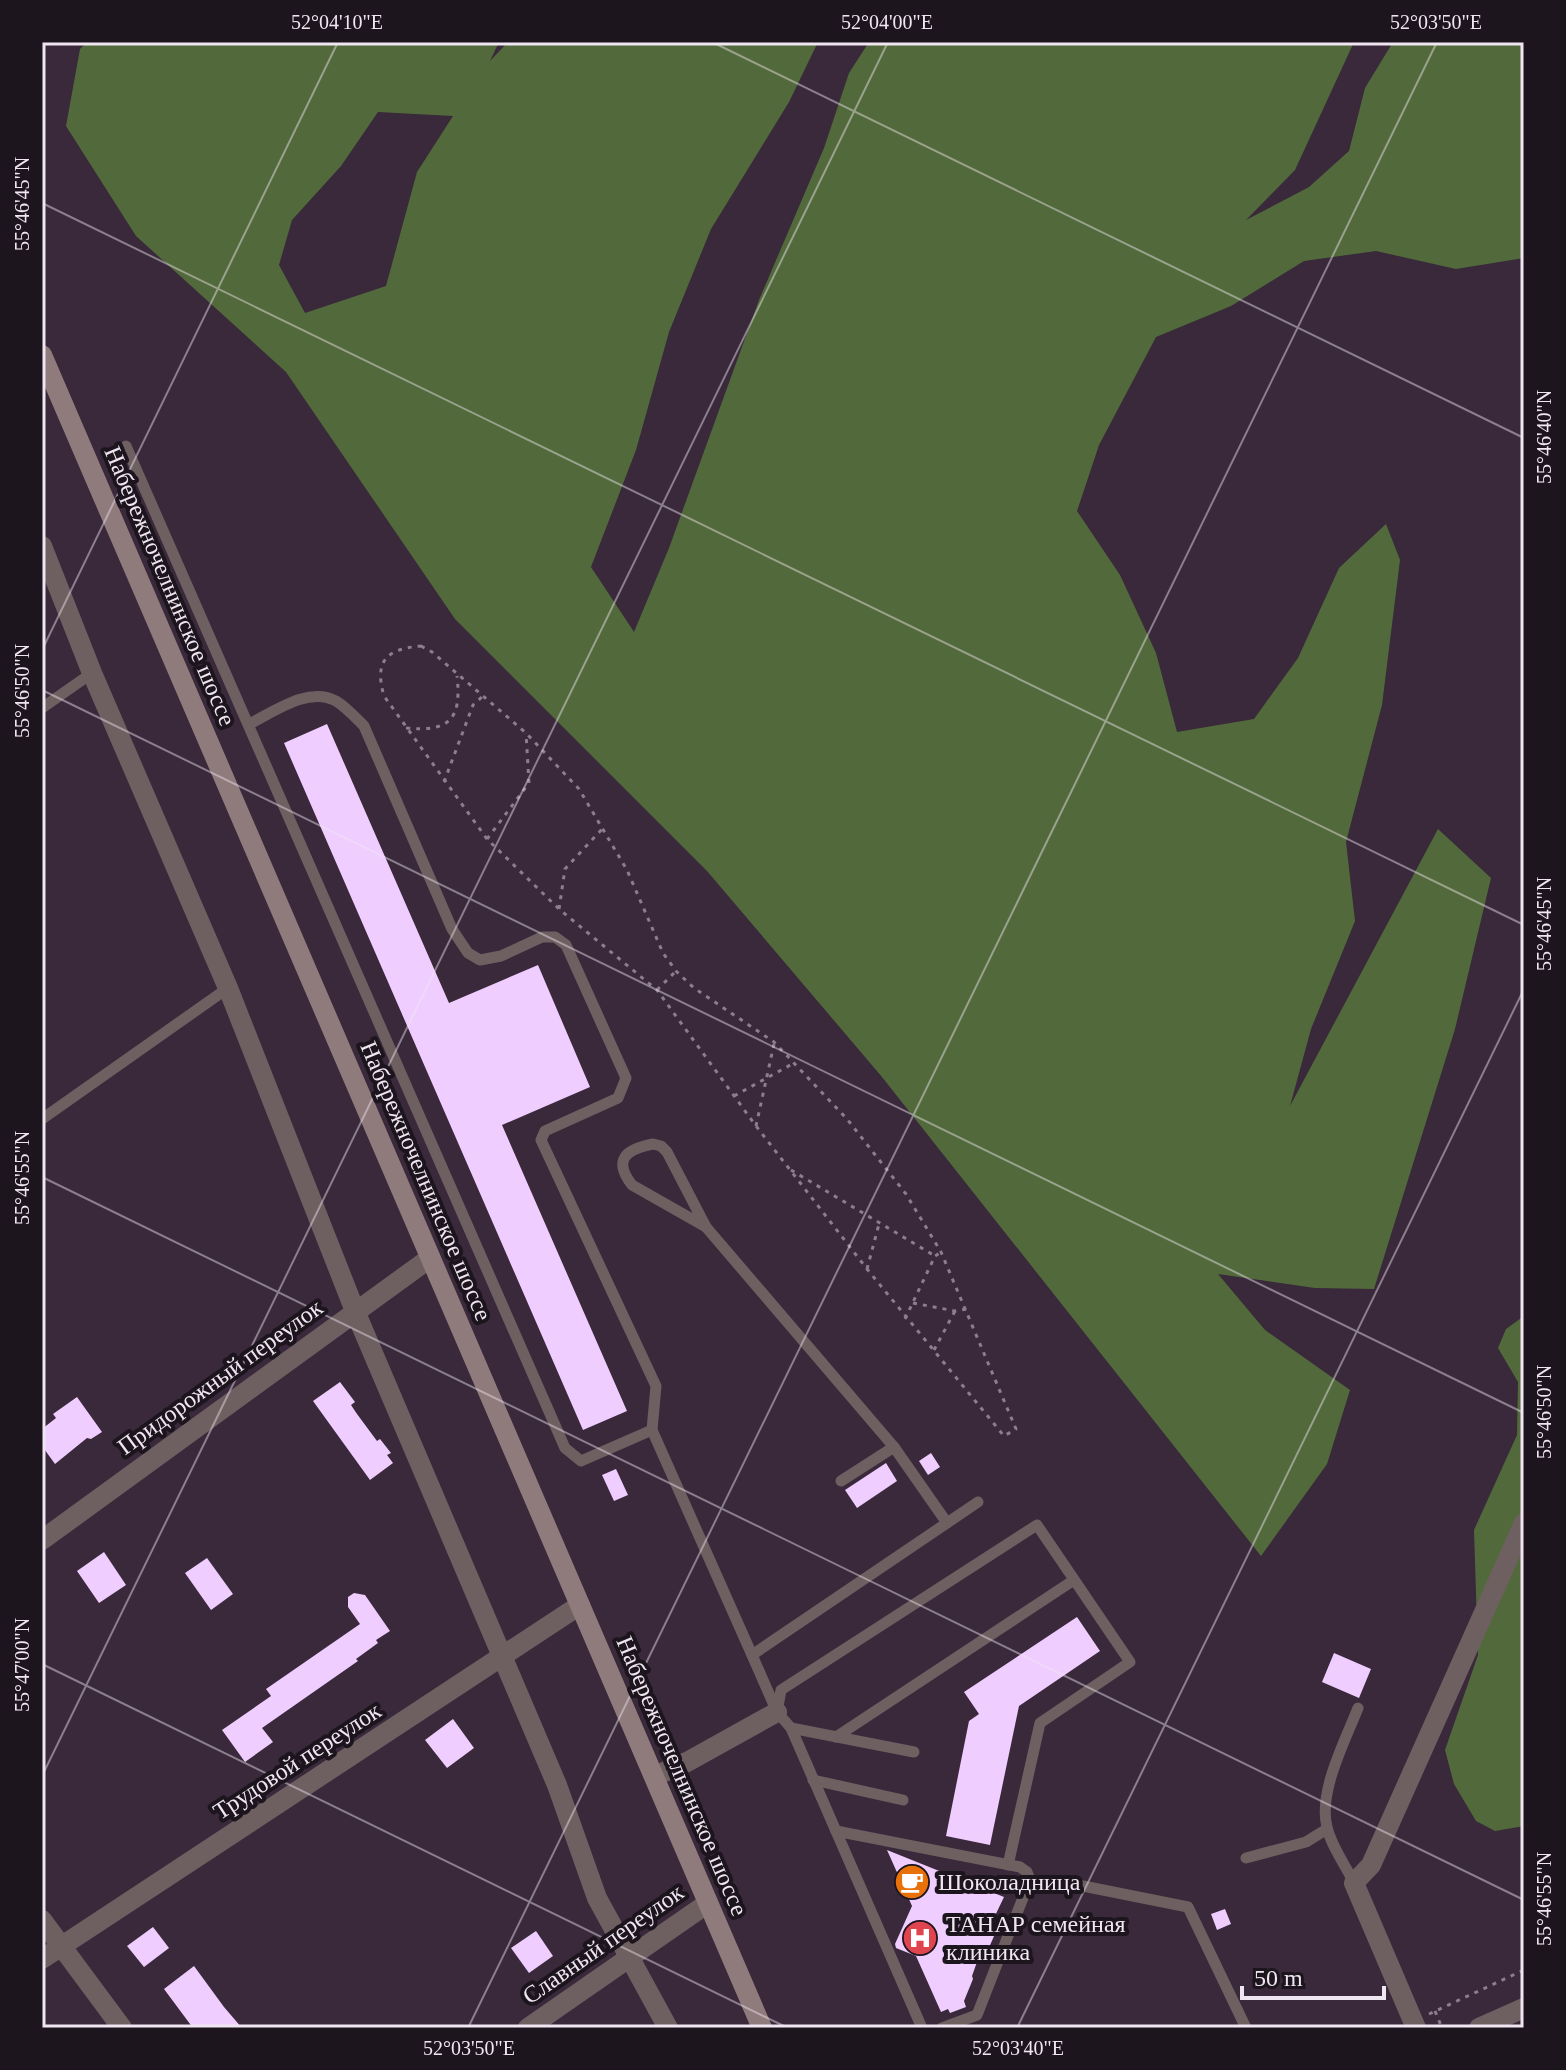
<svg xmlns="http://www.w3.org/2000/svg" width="1566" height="2070" font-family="Georgia,serif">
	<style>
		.forest { fill: #526a3b; fill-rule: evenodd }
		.building { fill: #f0cdff }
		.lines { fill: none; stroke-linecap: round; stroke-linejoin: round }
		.path { stroke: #8c7e8e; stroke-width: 3; stroke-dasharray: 4 6; stroke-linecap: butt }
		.lane { stroke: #6e6061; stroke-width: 11 }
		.street { stroke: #6e6061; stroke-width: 20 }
		.secondary { stroke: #907b7c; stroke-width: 20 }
		.ticks { fill: none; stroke: #f0e6f2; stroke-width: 2; stroke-opacity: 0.45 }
		.labels { text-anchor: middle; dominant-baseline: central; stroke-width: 8; stroke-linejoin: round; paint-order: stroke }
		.street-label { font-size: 24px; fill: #f0e6f2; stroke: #1c151d }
		.poi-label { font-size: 24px; fill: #f0e6f2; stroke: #1c151d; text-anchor: start }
		.neatline { fill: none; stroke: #f0e6f2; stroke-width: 3 }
		.ticks-label { font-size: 20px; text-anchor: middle; fill: #f0e6f2 }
	</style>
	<rect width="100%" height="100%" fill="#39293b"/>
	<g class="forest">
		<path d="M87,42H499L490,61L508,42H818L789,102L711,229L669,332L636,450L591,567L634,632L669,548L759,300L824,148L849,73L869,42H1354L1295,170L1246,220L1309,187L1349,151L1365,88L1393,42H1524V258L1456,269L1376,251L1304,261L1231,306L1156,337L1099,445L1077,511L1120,575L1156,653L1177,732L1254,719L1298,658L1339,568L1386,524L1400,560L1382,705L1346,842L1355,921L1311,1029L1290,1106L1438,829L1491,878L1455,1029L1374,1289L1315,1288L1218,1274L1265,1330L1350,1390L1327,1464L1261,1556L882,1077L707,871L455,619L286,372L136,236L66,126L80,49ZM378,112L453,116L417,172L386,286L305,313L279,265L292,220L341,166Z"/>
		<path d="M1524,1316V1826L1495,1831L1476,1821L1454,1784L1445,1750L1478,1655L1474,1530L1517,1435L1518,1382L1498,1348L1506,1329Z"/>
	</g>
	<g class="building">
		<path d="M327,724L449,1003L538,965L590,1087L502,1125L627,1411L583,1430L284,743Z"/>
		<path d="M340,1382L355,1402L351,1405L357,1414L377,1441L380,1439L391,1453L387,1455L393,1463L370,1480L313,1401Z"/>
		<path d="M77,1397L102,1432L91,1439L87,1438L55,1464L42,1446V1429L56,1418L53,1414Z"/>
		<path d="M931,1453L940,1467L928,1475L919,1461Z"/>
		<path d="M886,1463L897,1481L857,1508L845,1490Z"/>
		<path d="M616,1469L628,1495L614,1501L602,1475Z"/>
		<path d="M104,1552L126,1585L99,1603L77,1571Z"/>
		<path d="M207,1558L233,1594L211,1610L185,1573Z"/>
		<path d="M354,1593L365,1595L390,1631L376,1640L378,1643L356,1659L358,1661L262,1728L273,1742L245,1762L222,1730L271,1696L266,1689L360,1624L348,1607V1597Z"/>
		<path d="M1077,1617L1100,1651L1019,1706L990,1845L946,1836L969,1721L979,1714L964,1692Z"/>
		<path d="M1334,1653L1371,1669L1359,1698L1322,1682Z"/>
		<path d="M453,1719L474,1748L447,1768L425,1740Z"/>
		<path d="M887,1850L1004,1897L993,1920L998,1927L984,1959L977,1962L972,1976L973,1979L964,2001L966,2007L950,2013L948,2009L941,2012L916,1956L896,1948L895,1944L912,1906Z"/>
		<path d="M1225,1909L1231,1924L1217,1930L1211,1914Z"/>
		<path d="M153,1927L169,1948L144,1967L127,1946Z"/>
		<path d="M536,1931L553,1956L529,1973L511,1948Z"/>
		<path d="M194,1966L224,2007L242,2028H193L164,1989Z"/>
	</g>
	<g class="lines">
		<g class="path">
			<path d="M421,646L432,652L526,733L579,789L627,870L663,953L676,971L694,988L774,1042L847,1119L906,1194L941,1252L1016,1429L1004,1436L867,1269L756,1126L657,990L559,909L487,839L384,696C374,661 386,649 421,646Z"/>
			<path d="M406,728C449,732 462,720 457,676"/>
			<path d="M444,782L473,705L483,696"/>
			<path d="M487,839L529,783L526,733"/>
			<path d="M559,909L565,869L603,828"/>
			<path d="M657,990L676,971"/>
			<path d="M734,1096L794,1063"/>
			<path d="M756,1126L774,1044"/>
			<path d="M791,1170L935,1256"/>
			<path d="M867,1269L879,1224"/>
			<path d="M913,1303L955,1311L967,1309"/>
			<path d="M905,1319L935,1256L941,1252"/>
			<path d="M934,1350L955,1311"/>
			<path d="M1435,2011L1442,2028"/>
			<path d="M1429,2014L1524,1970"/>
		</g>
		<g class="lane">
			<path d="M126,446L565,1448L581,1461L652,1430"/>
			<path d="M42,708L92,673"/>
			<path d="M249,724C274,712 308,686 336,701C346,707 356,718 364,726L452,929L468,953L480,960L501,956L542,937H555L566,945L626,1078L618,1098L545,1131L541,1140L656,1386L652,1430L752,1655"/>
			<path d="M42,1119L228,988"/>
			<path d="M653,1144L661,1146L667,1152L706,1227L632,1185C612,1159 627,1149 653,1144Z"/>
			<path d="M706,1227L894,1447L947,1523"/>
			<path d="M841,1481L894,1447"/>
			<path d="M777,1712L781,1690L1037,1525L1130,1662L1040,1723L1008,1865"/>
			<path d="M791,1728L914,1752"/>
			<path d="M836,1737L1074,1580"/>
			<path d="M813,1780L903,1800"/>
			<path d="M836,1831L1020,1867L1027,1872L1030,1880L977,2015L942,2028"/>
			<path d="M1246,1858L1306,1842L1327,1829"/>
			<path d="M1030,1880L1073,1884L1188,1907L1246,2028"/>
			<path d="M1354,1883C1346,1866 1331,1846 1327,1827C1318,1792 1345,1741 1358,1708"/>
			<path d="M922,2028L791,1728L777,1712L752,1655L978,1502"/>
		</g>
		<g class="street">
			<path d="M42,546L92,673L228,988L355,1311L557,1785L597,1898L668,2028"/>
			<path d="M42,1540L430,1258"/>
			<path d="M655,1776L687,1762L777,1712"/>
			<path d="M42,1920L122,2028"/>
			<path d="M42,1959L580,1605"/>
			<path d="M528,2028L708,1903"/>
			<path d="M1416,2028L1354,1883L1371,1865L1524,1523"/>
			<path d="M1479,2028L1524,2008"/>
		</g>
		<path class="secondary" d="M42,355L762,2028"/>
	</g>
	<path class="ticks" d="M712,42L1524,438M42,203L1524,925M42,650L338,42M42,690L1524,1413M42,1177L1524,1900M42,1664L788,2028M42,1776L888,42M468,2028L1437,42M1017,2028L1524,989"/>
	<defs>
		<g id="cafe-disc" transform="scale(1.8)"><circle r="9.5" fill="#e8710a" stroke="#1c151d"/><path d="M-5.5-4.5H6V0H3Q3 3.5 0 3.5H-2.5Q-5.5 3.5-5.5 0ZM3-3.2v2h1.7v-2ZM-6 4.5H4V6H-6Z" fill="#fff"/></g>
		<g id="hospital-disc" transform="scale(1.8)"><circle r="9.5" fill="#e0444e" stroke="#1c151d"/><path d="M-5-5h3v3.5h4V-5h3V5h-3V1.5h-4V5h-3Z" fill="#fff"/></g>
	</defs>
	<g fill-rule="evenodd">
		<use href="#cafe-disc" x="912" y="1882"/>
		<use href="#hospital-disc" x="920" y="1938"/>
	</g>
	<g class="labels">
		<g class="street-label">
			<text transform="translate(170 586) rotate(67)">Набережночелнинское шоссе</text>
			<text transform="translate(426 1181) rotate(67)">Набережночелнинское шоссе</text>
			<text transform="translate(220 1377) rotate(-36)">Придорожный переулок</text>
			<text transform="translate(297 1761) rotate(-33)">Трудовой переулок</text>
			<text transform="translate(682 1776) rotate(67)">Набережночелнинское шоссе</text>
			<text transform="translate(603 1944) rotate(-35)">Славный переулок</text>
		</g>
		<g class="poi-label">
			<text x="938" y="1882">Шоколадница</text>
			<text x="946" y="1924">ТАНАР семейная<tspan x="946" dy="28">клиника</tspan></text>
		</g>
	</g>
	<rect width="1566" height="2070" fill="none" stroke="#1c151d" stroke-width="88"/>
	<path d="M1242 1986v12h142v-12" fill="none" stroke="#f0e6f2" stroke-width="4"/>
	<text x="1254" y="1986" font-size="24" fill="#f0e6f2" stroke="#1c151d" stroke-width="6" paint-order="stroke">50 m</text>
	<rect x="44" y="44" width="1478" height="1982" class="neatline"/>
	<g class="ticks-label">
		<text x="337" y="29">52°04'10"E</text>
		<text x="887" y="29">52°04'00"E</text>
		<text x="1436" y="29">52°03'50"E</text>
		<text transform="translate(22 204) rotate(-90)" y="7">55°46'45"N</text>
		<text transform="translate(1544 437) rotate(-90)" y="7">55°46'40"N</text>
		<text transform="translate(22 691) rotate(-90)" y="7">55°46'50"N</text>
		<text transform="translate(1544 924) rotate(-90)" y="7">55°46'45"N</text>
		<text transform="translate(22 1178) rotate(-90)" y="7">55°46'55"N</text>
		<text transform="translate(1544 1412) rotate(-90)" y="7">55°46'50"N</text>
		<text transform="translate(22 1665) rotate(-90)" y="7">55°47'00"N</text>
		<text transform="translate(1544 1899) rotate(-90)" y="7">55°46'55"N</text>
		<text x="469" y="2055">52°03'50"E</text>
		<text x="1018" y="2055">52°03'40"E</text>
	</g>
</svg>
